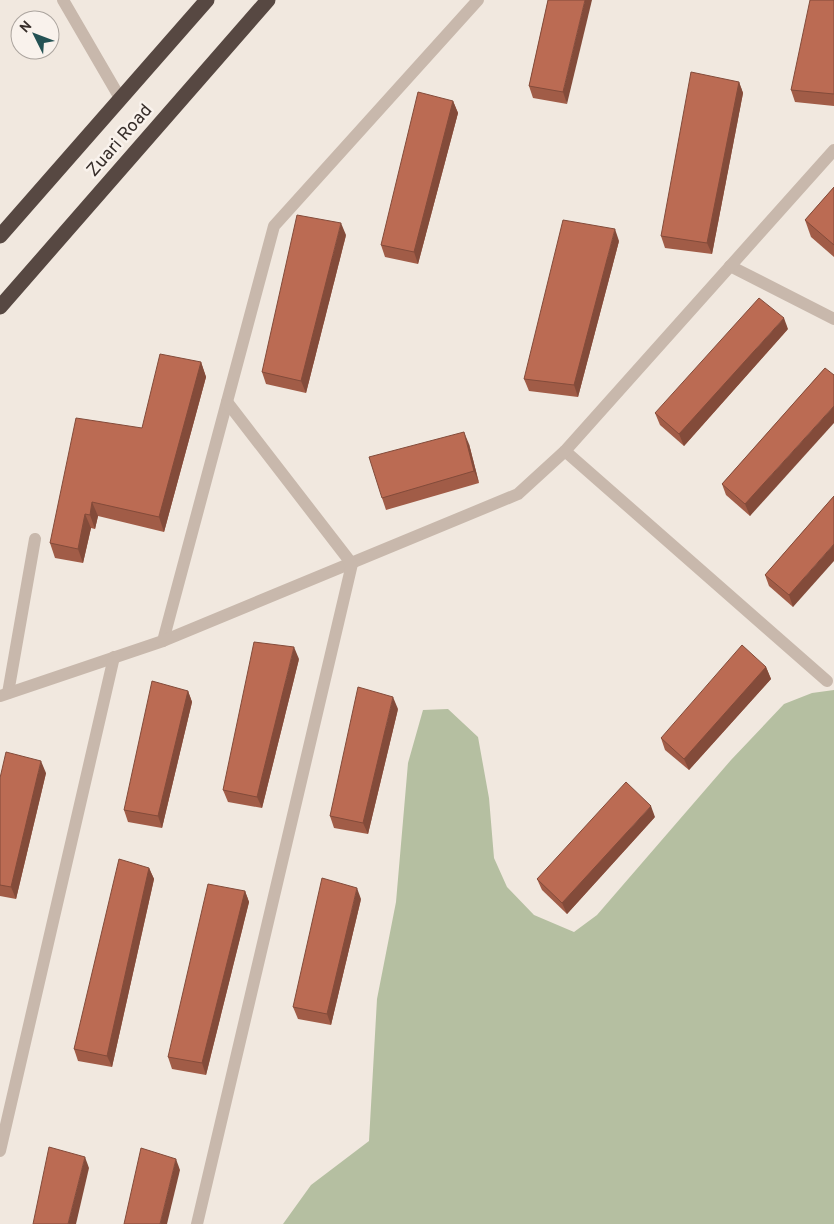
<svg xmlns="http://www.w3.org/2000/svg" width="834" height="1224" font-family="Overpass,sans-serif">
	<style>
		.green { fill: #b5bfa1 }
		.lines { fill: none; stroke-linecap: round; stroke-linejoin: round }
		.lane { stroke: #c8b8ac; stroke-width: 12 }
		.street { stroke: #c8b8ac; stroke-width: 12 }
		.highway { stroke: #574842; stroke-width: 15 }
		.wall { fill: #a15c47 }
		.shaded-wall { fill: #834b3a }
		.building { fill: #bb6b53; stroke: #834b3a }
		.labels { text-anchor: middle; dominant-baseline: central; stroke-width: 5; stroke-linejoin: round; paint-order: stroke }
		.street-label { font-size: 18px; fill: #372e2a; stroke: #f9f2ec }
	</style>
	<rect width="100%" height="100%" fill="#f1e8df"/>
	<path class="green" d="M834,690V1224H283L311,1185L369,1141L377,999L396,902L408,763L423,710L448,709L478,737L489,798L494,858L507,887L534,915L574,932L597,915L731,760L784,704L812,693Z"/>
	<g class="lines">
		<g class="lane">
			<path d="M730,266L834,319"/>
			<path d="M565,451L827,681"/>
			<path d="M163,641L274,226L478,0"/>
			<path d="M8,693L35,539"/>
			<path d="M0,696L163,641L518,494L565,451L834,150"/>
			<path d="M0,1151L114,657"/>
			<path d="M197,1224L352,564L227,402"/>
		</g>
		<path class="street" d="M63,0L120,98"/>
		<g class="highway">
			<path d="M0,236L207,0"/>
			<path d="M0,307L268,0"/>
		</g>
	</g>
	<g class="wall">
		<path d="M548,0L567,104L533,98L529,86Z"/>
		<path d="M834,0V106L795,102L791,90Z"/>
		<path d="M739,82L743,93L712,254L665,248L661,236Z"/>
		<path d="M453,101L458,113L418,264L385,257L381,245Z"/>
		<path d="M834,187V257L811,237L805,220Z"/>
		<path d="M346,235L306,393L266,384L262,372Z"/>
		<path d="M619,241L578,397L529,391L524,379Z"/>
		<path d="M788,329L684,446L660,425L655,413Z"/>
		<path d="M201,362L206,377L164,532L98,516L95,529L91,528L83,563L55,558L50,543L142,428Z"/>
		<path d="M825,368L750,516L726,495L722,484Z"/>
		<path d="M469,444L479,483L386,510L382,498Z"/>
		<path d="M834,496L793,607L769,586L765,575Z"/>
		<path d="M299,659L262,808L228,802L223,790Z"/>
		<path d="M766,667L771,679L689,770L665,750L661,738Z"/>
		<path d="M188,691L192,702L162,828L128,822L124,810Z"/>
		<path d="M398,709L368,834L334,828L330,816Z"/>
		<path d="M46,773L16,899L0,896V778Z"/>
		<path d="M655,817L567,914L542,890L537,879Z"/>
		<path d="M149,868L154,879L112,1067L78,1061L74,1049Z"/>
		<path d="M245,891L249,902L206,1075L172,1069L168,1057Z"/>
		<path d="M361,899L331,1025L298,1019L293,1007Z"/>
	</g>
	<g class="shaded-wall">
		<path d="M585,0H592L567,104L563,92Z"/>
		<path d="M739,82L743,93L712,254L707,243Z"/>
		<path d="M453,101L458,113L418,264L414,252Z"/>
		<path d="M341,223L346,235L306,393L301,381Z"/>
		<path d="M615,229L619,241L578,397L574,385Z"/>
		<path d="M784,318L788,329L684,446L679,434Z"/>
		<path d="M201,362L206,377L164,532L159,517Z"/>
		<path d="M834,406V423L750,516L745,504Z"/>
		<path d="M464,432L469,444L479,483L474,471Z"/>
		<path d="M92,502L98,516L95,529L90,515Z"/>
		<path d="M85,514L91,528L83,563L78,549Z"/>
		<path d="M834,544V561L793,607L789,595Z"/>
		<path d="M294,647L299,659L262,808L257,797Z"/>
		<path d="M766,667L771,679L689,770L684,759Z"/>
		<path d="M188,691L192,702L162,828L158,816Z"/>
		<path d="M393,697L398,709L368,834L363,823Z"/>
		<path d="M41,761L46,773L16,899L11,887Z"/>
		<path d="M651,806L655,817L567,914L562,903Z"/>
		<path d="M149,868L154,879L112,1067L107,1056Z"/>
		<path d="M357,888L361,899L331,1025L327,1014Z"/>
		<path d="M245,891L249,902L206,1075L202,1063Z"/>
		<path d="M85,1157L89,1168L76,1224H68Z"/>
		<path d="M176,1159L180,1170L167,1224H160Z"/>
	</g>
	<g class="building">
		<path d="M548,0H585L563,92L529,86Z"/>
		<path d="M810,0H834V94L791,90Z"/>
		<path d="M691,72L739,82L707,243L661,236Z"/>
		<path d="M418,92L453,101L414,252L381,245Z"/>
		<path d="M834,187V245L805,220Z"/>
		<path d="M297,215L341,223L301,381L262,372Z"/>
		<path d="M563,220L615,229L574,385L524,379Z"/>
		<path d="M759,298L784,318L679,434L655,413Z"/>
		<path d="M160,354L201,362L159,517L92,502L90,515L85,514L78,549L50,543L76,418L142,428Z"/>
		<path d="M825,368L834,375V406L745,504L722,484Z"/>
		<path d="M464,432L474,471L382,498L369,457Z"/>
		<path d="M834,496V544L789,595L765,575Z"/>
		<path d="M254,642L294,647L257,797L223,790Z"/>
		<path d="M742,645L766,667L684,759L661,738Z"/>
		<path d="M152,681L188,691L158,816L124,810Z"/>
		<path d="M358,687L393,697L363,823L330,816Z"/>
		<path d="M6,752L41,761L11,887L0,885V778Z"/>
		<path d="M626,782L651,806L562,903L537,879Z"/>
		<path d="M119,859L149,868L107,1056L74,1049Z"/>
		<path d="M322,878L357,888L327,1014L293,1007Z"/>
		<path d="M208,884L245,891L202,1063L168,1057Z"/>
		<path d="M49,1147L85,1157L68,1224H33Z"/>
		<path d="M141,1148L176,1159L160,1224H124Z"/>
	</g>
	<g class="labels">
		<g class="street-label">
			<text transform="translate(120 141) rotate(-49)">Zuari Road</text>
		</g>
	</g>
	<g transform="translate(35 35) rotate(312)"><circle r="24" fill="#f9f2ec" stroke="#aba49e"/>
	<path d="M0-4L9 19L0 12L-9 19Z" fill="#245254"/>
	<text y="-8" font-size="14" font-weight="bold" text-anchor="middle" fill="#372e2a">N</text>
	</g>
</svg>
